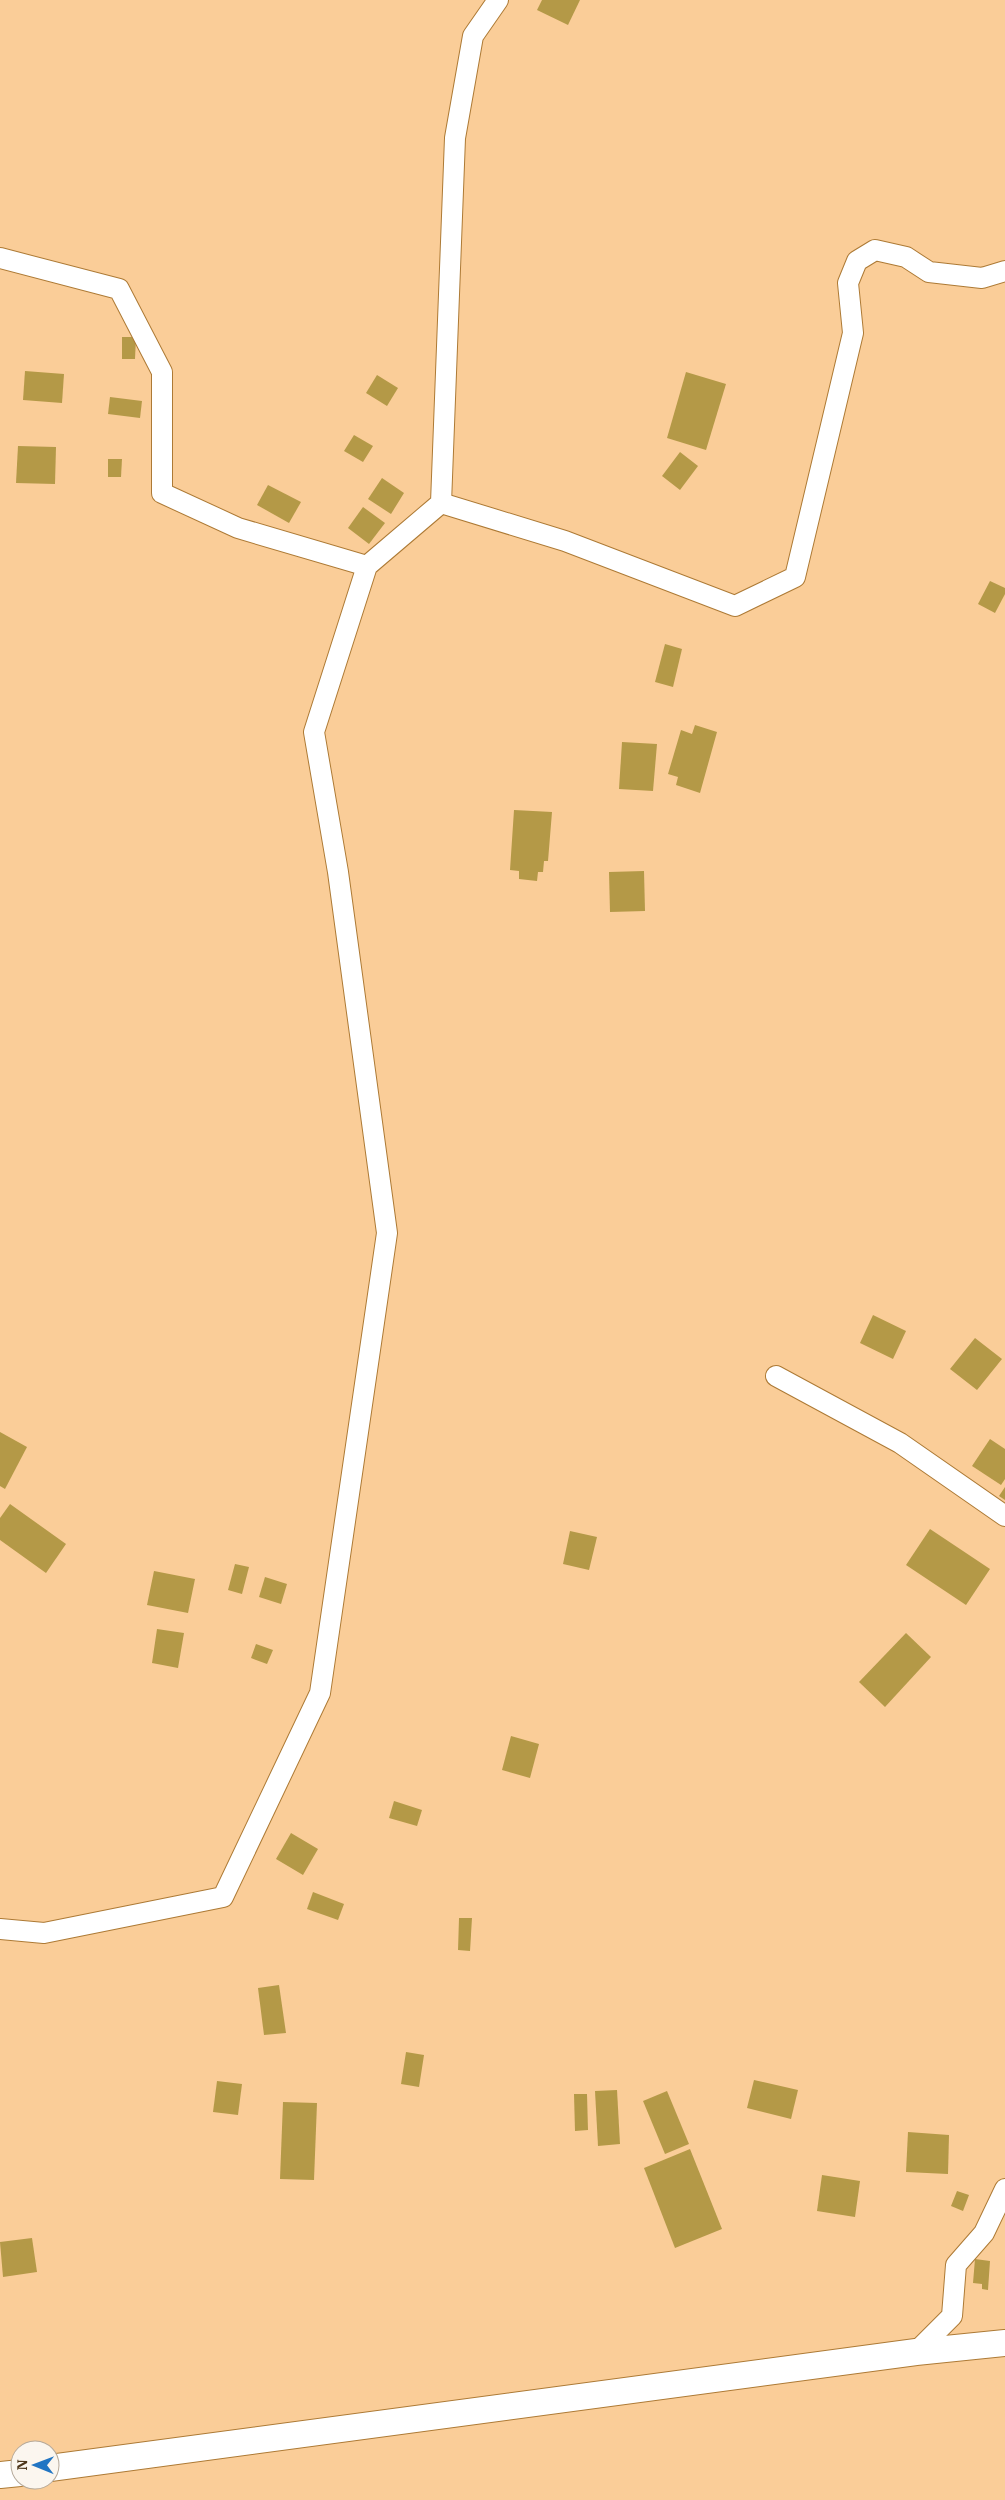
<svg xmlns="http://www.w3.org/2000/svg" width="1005" height="2500" font-family="'IBM Plex Serif',serif">
	<style>
		.building { fill: #b49947 }
		.lines { fill: none; stroke-linecap: round; stroke-linejoin: round }
		.minor-casing { stroke: #ad7a35; stroke-width: 22 }
		.major-casing { stroke: #ad7a35; stroke-width: 28 }
		.minor { stroke: #fff; stroke-width: 20 }
		.major { stroke: #fff; stroke-width: 26 }
	</style>
	<rect width="100%" height="100%" fill="#facd98"/>
	<g class="building">
		<path d="M542,0H580L568,25L537,10Z"/>
		<path d="M122,337H136L135,359H122Z"/>
		<path d="M25,371L64,374L62,403L23,400Z"/>
		<path d="M686,372L726,384L706,450L667,438Z"/>
		<path d="M377,375L398,388L387,406L366,393Z"/>
		<path d="M110,397L142,401L140,418L108,414Z"/>
		<path d="M354,435L373,446L363,462L344,451Z"/>
		<path d="M18,446L56,447L55,484L16,483Z"/>
		<path d="M680,452L698,466L680,490L662,476Z"/>
		<path d="M108,459H122L121,477H108Z"/>
		<path d="M382,478L404,493L391,514L368,499Z"/>
		<path d="M268,485L301,502L289,523L257,505Z"/>
		<path d="M363,507L385,523L369,544L348,528Z"/>
		<path d="M990,581L1005,588V594L995,613L978,604Z"/>
		<path d="M665,644L682,649L673,687L655,682Z"/>
		<path d="M695,725L717,732L700,793L676,785L678,777L668,774L681,730L692,734Z"/>
		<path d="M622,742L657,744L653,791L619,789Z"/>
		<path d="M514,810L552,812L548,861H544L543,872H538L537,881L519,879V871L510,870Z"/>
		<path d="M644,871L645,911L610,912L609,872Z"/>
		<path d="M873,1315L906,1331L893,1359L860,1343Z"/>
		<path d="M975,1338L1002,1359L977,1390L950,1369Z"/>
		<path d="M0,1432L27,1447L5,1489L0,1486Z"/>
		<path d="M990,1439L1005,1449V1479L1001,1485L972,1466Z"/>
		<path d="M1005,1487V1500L999,1496Z"/>
		<path d="M10,1504L66,1544L46,1573L0,1540V1518Z"/>
		<path d="M930,1529L990,1569L966,1605L906,1565Z"/>
		<path d="M570,1531L597,1537L589,1570L563,1564Z"/>
		<path d="M235,1564L249,1567L242,1594L228,1590Z"/>
		<path d="M154,1571L195,1579L188,1613L147,1605Z"/>
		<path d="M265,1577L287,1584L281,1604L259,1597Z"/>
		<path d="M157,1629L184,1633L178,1668L152,1663Z"/>
		<path d="M906,1633L931,1657L885,1707L859,1682Z"/>
		<path d="M256,1644L273,1650L267,1664L251,1658Z"/>
		<path d="M511,1736L539,1744L530,1778L502,1770Z"/>
		<path d="M394,1801L422,1810L417,1826L389,1818Z"/>
		<path d="M291,1833L318,1849L303,1875L276,1859Z"/>
		<path d="M313,1892L344,1904L338,1920L307,1909Z"/>
		<path d="M459,1918H472L470,1951L458,1950Z"/>
		<path d="M279,1985L286,2033L264,2035L258,1988Z"/>
		<path d="M406,2052L424,2055L419,2087L401,2084Z"/>
		<path d="M754,2080L798,2090L791,2119L747,2108Z"/>
		<path d="M217,2081L242,2084L238,2115L213,2112Z"/>
		<path d="M617,2090L620,2144L598,2146L595,2091Z"/>
		<path d="M667,2091L689,2144L665,2154L643,2101Z"/>
		<path d="M574,2094H587L588,2130L575,2131Z"/>
		<path d="M283,2102L317,2103L314,2180L280,2179Z"/>
		<path d="M908,2132L949,2135L948,2174L906,2172Z"/>
		<path d="M690,2149L722,2229L675,2248L644,2168Z"/>
		<path d="M822,2175L860,2181L855,2217L817,2211Z"/>
		<path d="M957,2191L969,2195L963,2211L951,2206Z"/>
		<path d="M32,2238L37,2272L3,2277L0,2242Z"/>
		<path d="M975,2259L990,2261L988,2290L982,2289V2284L973,2283Z"/>
	</g>
	<g class="lines">
		<g class="minor-casing">
			<g id="minor">
				<path d="M0,258L119,289L162,372V493L238,528L367,566"/>
				<path d="M441,503L565,541L735,606L795,577L853,333L848,283L857,261L875,250L906,257L929,272L982,278L1005,271"/>
				<path d="M776,1376L900,1443L1005,1516"/>
				<path d="M0,1929L44,1933L223,1897L320,1693L387,1233L338,872L314,732L367,566L441,503L455,138L473,36L498,0"/>
				<path d="M916,2352L952,2316L956,2265L984,2233L1005,2189"/>
			</g>
		</g>
		<g class="major-casing">
			<g id="major">
				<path d="M50,2468L916,2352L1005,2343"/>
				<path d="M0,2475L20,2473"/>
			</g>
		</g>
		<use href="#minor" class="minor"/>
		<use href="#major" class="major"/>
	</g>
	<g transform="translate(35 2465) rotate(271)"><circle r="24" fill="#fbf6ef" stroke="#b5a99a"/>
	<path d="M0-4L9 19L0 12L-9 19Z" fill="#2175c3"/>
	<text y="-8" font-size="14" font-weight="bold" text-anchor="middle" fill="#4d361a">N</text>
	</g>
</svg>
